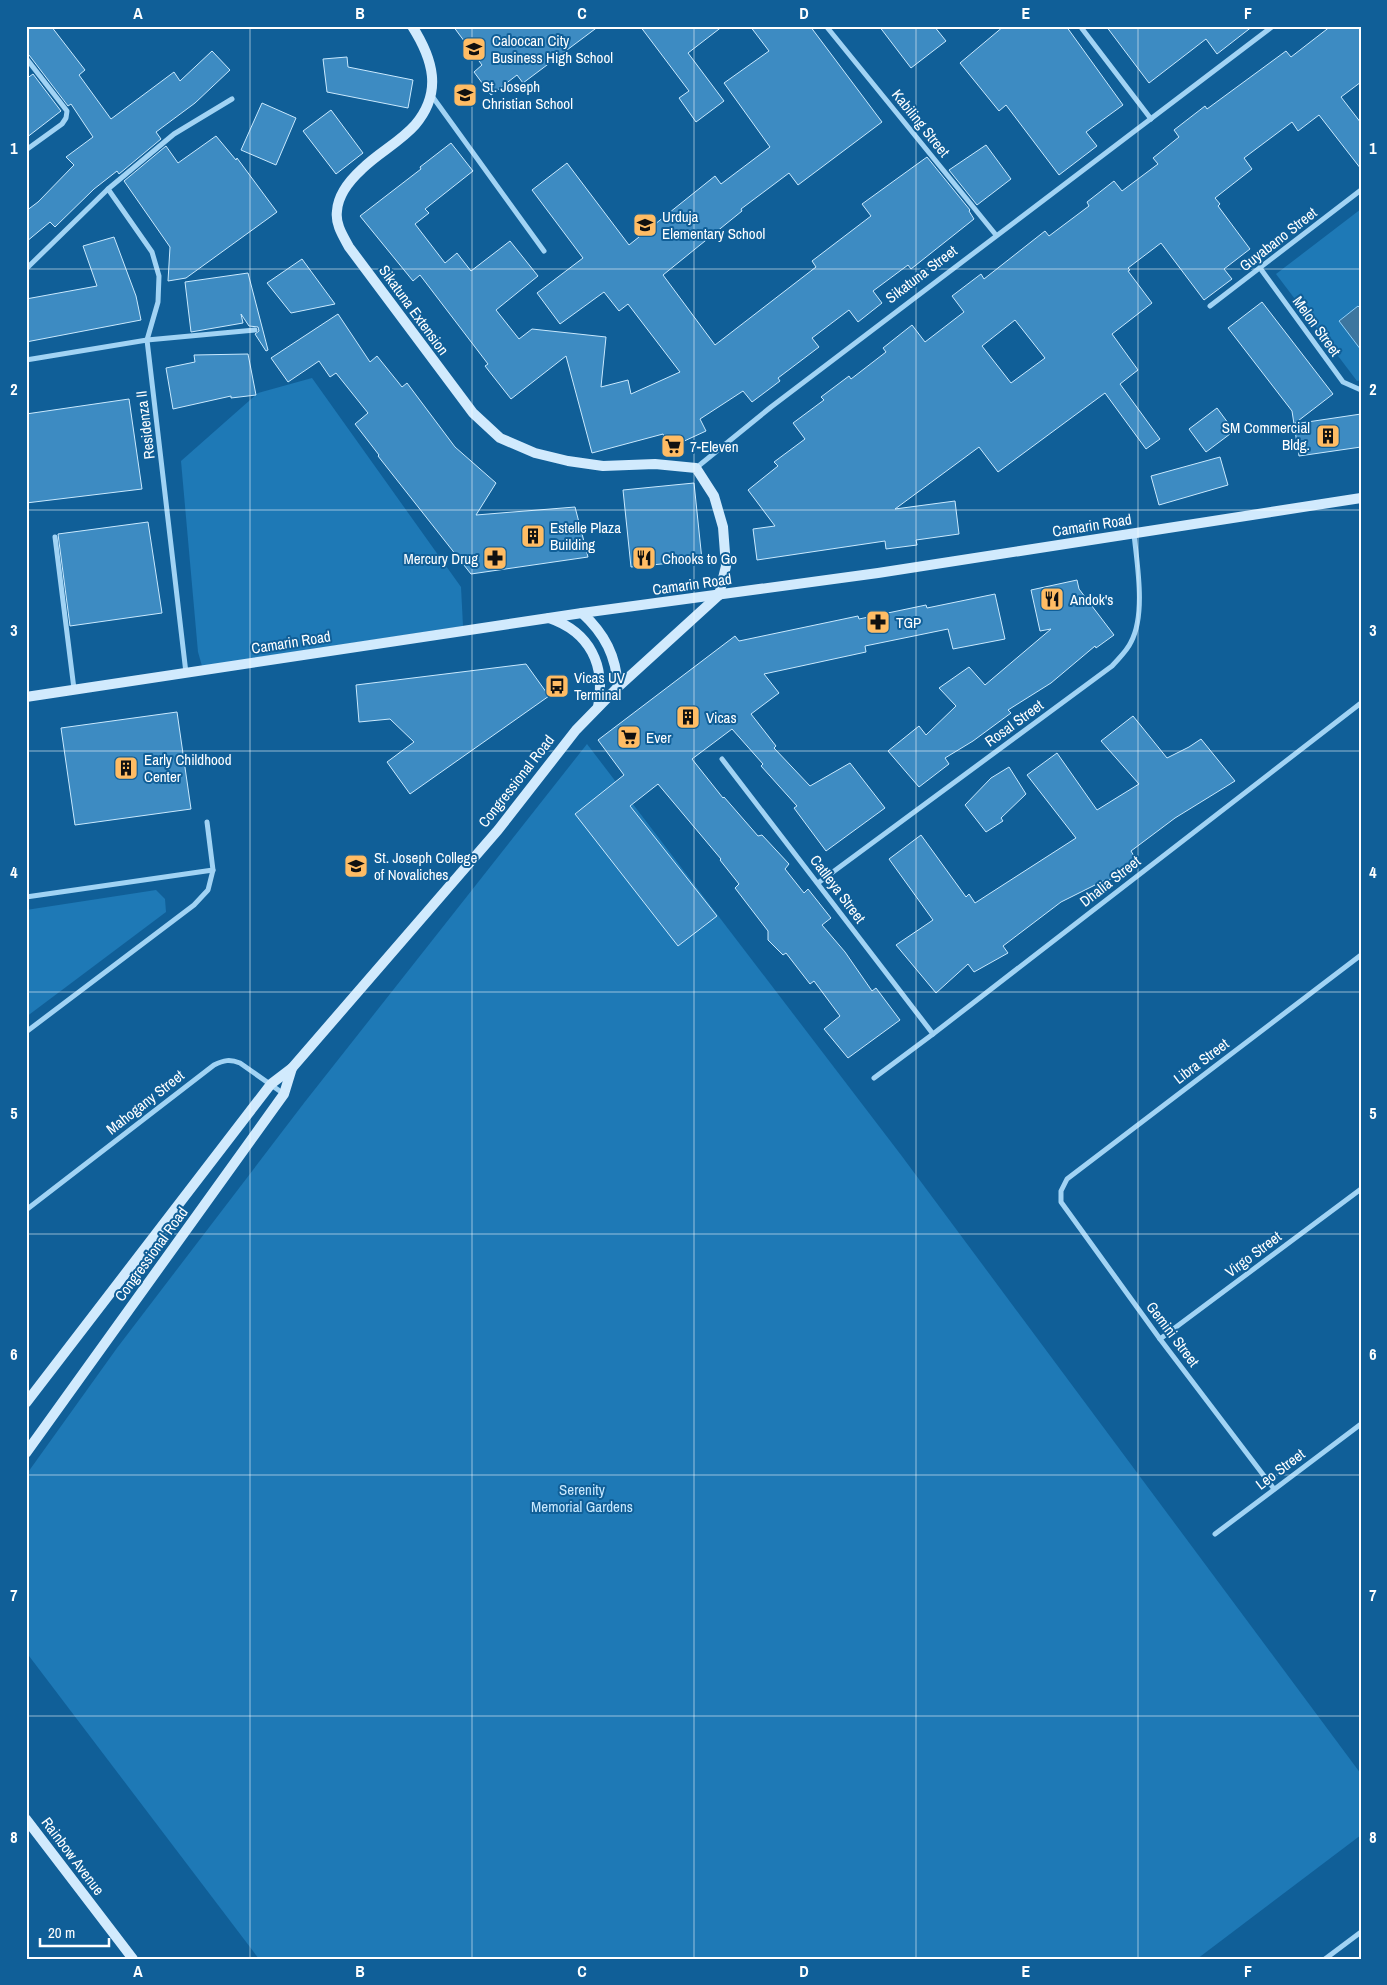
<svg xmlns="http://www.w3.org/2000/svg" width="1387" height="1985" font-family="'Archivo Narrow',sans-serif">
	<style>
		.green { fill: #1e79b6 }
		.water { fill: #3d769f; stroke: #92d0f8 }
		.building { fill: #3d8bc2; stroke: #c9e9fe; fill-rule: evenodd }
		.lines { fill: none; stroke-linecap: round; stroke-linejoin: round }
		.street { stroke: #a1d3f4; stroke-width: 5 }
		.secondary { stroke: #d1eafd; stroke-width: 10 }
		.grid { fill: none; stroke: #fff; stroke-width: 1; stroke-opacity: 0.55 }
		.labels { text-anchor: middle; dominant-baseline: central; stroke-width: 4; stroke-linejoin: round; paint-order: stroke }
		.poi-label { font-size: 15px; fill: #fff; stroke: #105f98; text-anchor: start }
		.street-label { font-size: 15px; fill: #fff; stroke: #105f98 }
		.park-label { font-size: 15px; fill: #c9e9fe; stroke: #105f98 }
		.neatline { fill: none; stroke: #fff; stroke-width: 2 }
		.grid-label { font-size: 16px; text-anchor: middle; font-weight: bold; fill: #fff }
	</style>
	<rect width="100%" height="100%" fill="#105f98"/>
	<g class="green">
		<path d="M1361,209V380L1357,381L1276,274Z"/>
		<path d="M312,378L461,587L463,626L202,666L198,652L181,461L258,393Z"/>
		<path d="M587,744L901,1155L1361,1774V1835L1197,1959H259L26,1652V1475L117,1348L304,1103Z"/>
		<path d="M156,890L165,899L166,912L26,1017V910Z"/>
	</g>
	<path class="water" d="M1358,306L1361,309V350L1339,321Z"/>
	<g class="building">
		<path d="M26,26H51L85,70L79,75L111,119L174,72L180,81L212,51L230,70L195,103L156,132L161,139L119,174L117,171L94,189L55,227L50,222L26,242V211L38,202L74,165L66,157L93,137L71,104L68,106L29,55L26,54Z"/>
		<path d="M453,26H599L523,83L517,75L491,95L474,72L482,65Z"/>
		<path d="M640,26H723L688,53L724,101L696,122L679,98L689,91Z"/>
		<path d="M750,26H810L882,122L798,185L789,173L741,209L742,211L663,275L715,345L816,267L812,261L871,216L862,204L927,157L970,210L969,211L974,219L911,269L908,265L873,291L882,303L858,322L849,310L812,338L819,347L778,378L780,381L752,402L743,391L700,419L706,431L669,448L663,434L592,453L566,356L511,399L485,366L488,364L420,275L413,281L360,216L421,169L420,167L451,143L473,171L425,209L429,213L415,224L445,263L457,253L471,271L510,241L538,276L496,310L519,339L532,329L606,337L601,387L628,380L631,394L680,372L628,304L619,311L604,292L560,324L537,293L583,258L532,190L567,163L629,245L715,176L721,184L770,147L724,83L769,51Z"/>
		<path d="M879,26H934L946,41L911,68Z"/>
		<path d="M1004,26H1066L1123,105L1086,132L1097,146L1059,175L1006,105L999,111L960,63Z"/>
		<path d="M1106,26H1253L1217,54L1206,39L1149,83Z"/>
		<path d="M1331,26H1361V82L1341,97L1361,123V169L1319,115L1298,131L1292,122L1244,158L1252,169L1215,198L1220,204L1218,206L1250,249L1224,269L1232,279L1204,300L1161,243L1128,268L1130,270L1128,271L1152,303L1112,334L1138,370L1120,384L1160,439L1146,449L1105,393L998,472L979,447L895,509L955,501L959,534L916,540L917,545L886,549L885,541L757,560L753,529L775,526L748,490L778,466L774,462L805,439L793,423L824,400L821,397L849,376L851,379L886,352L883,348L912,325L925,342L964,312L952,296L981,274L984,279L1045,231L1049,236L1089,206L1087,202L1114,181L1122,191L1158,164L1153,158L1179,137L1174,130L1205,106L1207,109L1286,51L1291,57ZM1015,320L1045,358L1011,383L982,346Z"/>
		<path d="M347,57L348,67L413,80L408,108L327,92L323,59Z"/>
		<path d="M33,74L61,111L26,138V79Z"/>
		<path d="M262,103L296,118L276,165L241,150Z"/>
		<path d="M331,110L363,153L336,174L303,131Z"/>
		<path d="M216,136L236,160L237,158L277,212L186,278L168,281L170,247L124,181L166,146L178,163Z"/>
		<path d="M986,145L1011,179L977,205L949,170Z"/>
		<path d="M114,237L136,296L141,320L26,342V299L97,286L83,246Z"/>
		<path d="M302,259L335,304L291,313L267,283Z"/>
		<path d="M248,273L268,350L266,351L255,334L259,331L258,327L249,326L241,314L243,323L191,332L185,282Z"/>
		<path d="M1262,302L1333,394L1294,424L1292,411L1228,328Z"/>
		<path d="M338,314L370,362L377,356L402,387L407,383L455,447L496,483L476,515L575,507L588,557L471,574L378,456L379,455L355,424L368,413L336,373L330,377L319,361L288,382L271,358Z"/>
		<path d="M248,354L256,395L231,398V396L173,409L166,368L195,362L194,355Z"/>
		<path d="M129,399L142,489L26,503V414Z"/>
		<path d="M1217,408L1234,431L1206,452L1189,429Z"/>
		<path d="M1361,414V447L1299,456L1294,424Z"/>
		<path d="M1220,457L1228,485L1159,505L1151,476Z"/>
		<path d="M694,483L702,560L631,567L623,490Z"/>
		<path d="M148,522L162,613L70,626L58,534Z"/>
		<path d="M1077,580L1079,589L1114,635L1096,648L1095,646L1051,683L1008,710L1011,713L973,741L945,758L949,764L919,787L888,751L919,726L926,735L956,706L939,688L969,667L985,685L1051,629L1040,631L1031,590Z"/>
		<path d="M995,594L1005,639L953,649L948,629L865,646L866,652L764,674L779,693L751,714L776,746L774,748L810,786L850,763L885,808L826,851L794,808L797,806L761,766L763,764L732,729L692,759L723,798L724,797L758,836L762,835L789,864L785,869L804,893L808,889L831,918L822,925L845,952L872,991L876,988L900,1020L848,1058L824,1029L840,1016L814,981L810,984L786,953L783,955L768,940V931L735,888L739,884L720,860L721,859L658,784L630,806L717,916L678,946L575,814L624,775L598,740L735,636L739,641L858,616L859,619L926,605L927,608Z"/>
		<path d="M526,664L549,696L410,794L387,762L414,742L390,719L359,722L356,685Z"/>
		<path d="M177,712L191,809L75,825L61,728Z"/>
		<path d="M1133,716L1167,758L1189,747L1201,739L1235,781L1175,818L1131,851L1137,861L1106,882L1105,880L1061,902L1003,946L1008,953L974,972L968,964L936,993L896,945L933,920L889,859L921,835L966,897L969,894L975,903L1076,838L1027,775L1057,753L1097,810L1139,784L1101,741Z"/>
		<path d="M1009,767L1026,794L1001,818L1003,821L986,832L965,805L991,778Z"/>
	</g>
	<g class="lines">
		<g class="street">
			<path d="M826,26L996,235"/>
			<path d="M1080,26L1151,119"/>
			<path d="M26,58L67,111L66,118L62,124L26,150"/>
			<path d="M432,96L544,251"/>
			<path d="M108,189L152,252L159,276L158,302L147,340L186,673"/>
			<path d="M1260,268L1343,382L1361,390"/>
			<path d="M26,269L108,189L174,134L232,99"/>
			<path d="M1210,306L1361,190"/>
			<path d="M26,360L147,340L255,330"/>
			<path d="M696,468L771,407L1273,26"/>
			<path d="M55,537L74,689"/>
			<path d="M722,759L933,1034"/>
			<path d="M818,883L1112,666C1119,658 1127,651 1131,642C1146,614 1137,564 1134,534"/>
			<path d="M26,897L213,870"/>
			<path d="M26,1032L194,905L208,890L213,870L207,822"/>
			<path d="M874,1078L933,1034L1361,703"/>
			<path d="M26,1210L214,1065C224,1060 230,1059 240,1063L284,1094"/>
			<path d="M1160,1339L1361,1189"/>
			<path d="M1274,1489L1160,1339L1061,1202V1191L1067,1179L1361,955"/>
			<path d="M1215,1534L1361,1424"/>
			<path d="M1325,1959L1361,1932"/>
		</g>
		<g class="secondary">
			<path d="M412,26C433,59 443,92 415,125C400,142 378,153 362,169C350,180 338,194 337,211C335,224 343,236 349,247L473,413L500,438L535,453L568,461L603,466L655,464L696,468L714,496L723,527L726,566L719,595"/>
			<path d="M582,613C605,634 616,656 618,687"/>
			<path d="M549,618C590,632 606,665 598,707"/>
			<path d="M26,697L582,613L878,573L1361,498"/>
			<path d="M26,1403L271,1084L292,1068L498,830L576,730L618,687L719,595"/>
			<path d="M26,1453L284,1094L292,1068"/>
			<path d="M26,1819L133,1959"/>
		</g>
	</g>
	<path class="grid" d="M250,26V1959M472,26V1959M694,26V1959M916,26V1959M1138,26V1959M26,269H1361M26,510H1361M26,751H1361M26,992H1361M26,1234H1361M26,1475H1361M26,1716H1361"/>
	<defs>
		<g id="school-square" transform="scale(1.25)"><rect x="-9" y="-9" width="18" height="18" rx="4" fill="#ffbc64" stroke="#105f98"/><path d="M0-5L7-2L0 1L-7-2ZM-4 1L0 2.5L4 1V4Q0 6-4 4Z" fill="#111"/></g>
		<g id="building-square" transform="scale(1.25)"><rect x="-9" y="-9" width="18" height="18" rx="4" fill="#ffbc64" stroke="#105f98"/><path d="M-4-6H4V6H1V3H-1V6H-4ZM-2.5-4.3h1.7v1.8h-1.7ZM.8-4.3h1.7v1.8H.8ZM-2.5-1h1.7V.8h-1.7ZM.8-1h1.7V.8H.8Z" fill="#111"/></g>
		<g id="supermarket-square" transform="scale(1.25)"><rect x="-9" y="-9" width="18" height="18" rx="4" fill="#ffbc64" stroke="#105f98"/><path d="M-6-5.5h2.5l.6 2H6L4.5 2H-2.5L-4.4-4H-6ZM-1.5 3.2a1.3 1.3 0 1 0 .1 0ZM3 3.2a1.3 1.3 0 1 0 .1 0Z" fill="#111"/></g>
		<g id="pharmacy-square" transform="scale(1.25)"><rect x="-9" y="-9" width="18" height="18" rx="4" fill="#ffbc64" stroke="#105f98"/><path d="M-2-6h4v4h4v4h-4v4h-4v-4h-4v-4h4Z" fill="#111"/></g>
		<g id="restaurant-square" transform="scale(1.25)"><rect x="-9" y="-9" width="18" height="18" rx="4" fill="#ffbc64" stroke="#105f98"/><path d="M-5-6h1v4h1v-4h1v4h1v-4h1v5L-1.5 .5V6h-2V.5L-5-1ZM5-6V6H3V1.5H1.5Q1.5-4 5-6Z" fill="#111"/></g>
		<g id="bus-square" transform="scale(1.25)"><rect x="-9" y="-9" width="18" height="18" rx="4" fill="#ffbc64" stroke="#105f98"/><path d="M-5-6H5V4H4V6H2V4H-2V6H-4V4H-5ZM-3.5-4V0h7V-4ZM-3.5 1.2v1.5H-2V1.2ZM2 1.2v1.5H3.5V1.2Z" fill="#111"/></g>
		<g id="university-square" transform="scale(1.25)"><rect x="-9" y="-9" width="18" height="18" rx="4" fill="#ffbc64" stroke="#105f98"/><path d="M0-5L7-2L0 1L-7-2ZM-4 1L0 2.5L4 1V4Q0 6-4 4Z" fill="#111"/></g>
	</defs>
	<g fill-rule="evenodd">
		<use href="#school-square" x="474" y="49"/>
		<use href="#school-square" x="465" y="95"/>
		<use href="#school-square" x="645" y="225"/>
		<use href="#building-square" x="1328" y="436"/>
		<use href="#supermarket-square" x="673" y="446"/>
		<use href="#building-square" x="533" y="536"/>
		<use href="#pharmacy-square" x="495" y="558"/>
		<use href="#restaurant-square" x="644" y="558"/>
		<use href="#restaurant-square" x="1052" y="599"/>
		<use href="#pharmacy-square" x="878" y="622"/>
		<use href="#bus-square" x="557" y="686"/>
		<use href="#building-square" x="688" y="717"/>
		<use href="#supermarket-square" x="629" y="737"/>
		<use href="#building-square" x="126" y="768"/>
		<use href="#university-square" x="356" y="866"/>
	</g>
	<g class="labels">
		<g class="poi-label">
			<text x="492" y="40">Caloocan City<tspan x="492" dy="17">Business High School</tspan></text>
			<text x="482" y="86">St. Joseph<tspan x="482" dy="17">Christian School</tspan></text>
			<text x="662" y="216">Urduja<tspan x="662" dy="17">Elementary School</tspan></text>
			<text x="1310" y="427" text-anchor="end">SM Commercial<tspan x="1310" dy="17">Bldg.</tspan></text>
			<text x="690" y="446">7-Eleven</text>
			<text x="550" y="527">Estelle Plaza<tspan x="550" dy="17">Building</tspan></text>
			<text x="478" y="558" text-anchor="end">Mercury Drug</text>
			<text x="662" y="558">Chooks to Go</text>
			<text x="1070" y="599">Andok's</text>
			<text x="896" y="622">TGP</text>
			<text x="574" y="677">Vicas UV<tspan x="574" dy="17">Terminal</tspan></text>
			<text x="706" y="717">Vicas</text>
			<text x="646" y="737">Ever</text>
			<text x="144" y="759">Early Childhood<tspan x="144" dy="17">Center</tspan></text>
			<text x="374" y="857">St. Joseph College<tspan x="374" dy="17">of Novaliches</tspan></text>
		</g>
		<g class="street-label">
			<text transform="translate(921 123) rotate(51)">Kabiling Street</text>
			<text transform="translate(1278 239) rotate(-38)">Guyabano Street</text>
			<text transform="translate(921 274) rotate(-37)">Sikatuna Street</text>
			<text transform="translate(414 310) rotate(54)">Sikatuna Extension</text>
			<text transform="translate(1317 326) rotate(54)">Melon Street</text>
			<text transform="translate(145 425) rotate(-97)">Residenza II</text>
			<text transform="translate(1092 525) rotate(-9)">Camarin Road</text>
			<text transform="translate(692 584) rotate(-8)">Camarin Road</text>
			<text transform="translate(291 642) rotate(-9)">Camarin Road</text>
			<text transform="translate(1014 723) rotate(-36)">Rosal Street</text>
			<text transform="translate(516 781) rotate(-52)">Congressional Road</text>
			<text transform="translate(1110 881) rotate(-38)">Dhalia Street</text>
			<text transform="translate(838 889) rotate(53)">Catlleya Street</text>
			<text transform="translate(1201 1061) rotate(-37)">Libra Street</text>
			<text transform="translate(145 1102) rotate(-38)">Mahogany Street</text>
			<text transform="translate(151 1254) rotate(-54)">Congressional Road</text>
			<text transform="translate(1253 1254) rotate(-37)">Virgo Street</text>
			<text transform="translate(1173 1334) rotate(53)">Gemini Street</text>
			<text transform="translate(1280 1469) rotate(-37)">Leo Street</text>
			<text transform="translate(73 1856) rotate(53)">Rainbow Avenue</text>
		</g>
		<g class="park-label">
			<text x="582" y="1489">Serenity<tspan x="582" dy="17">Memorial Gardens</tspan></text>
		</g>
	</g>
	<rect width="1387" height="1985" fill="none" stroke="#105f98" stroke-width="55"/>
	<path d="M40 1938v8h69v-8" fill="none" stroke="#ffffff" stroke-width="2.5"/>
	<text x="48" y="1938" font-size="15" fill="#ffffff" stroke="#105f98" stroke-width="4" paint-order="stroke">20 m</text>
	<rect x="28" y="28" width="1332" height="1930" class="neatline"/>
	<g class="grid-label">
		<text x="138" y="19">A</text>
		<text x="360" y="19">B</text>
		<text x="582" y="19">C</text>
		<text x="804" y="19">D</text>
		<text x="1026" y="19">E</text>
		<text x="1248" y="19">F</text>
		<text x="14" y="154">1</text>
		<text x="1373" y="154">1</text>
		<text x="14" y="395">2</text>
		<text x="1373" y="395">2</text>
		<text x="14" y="636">3</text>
		<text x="1373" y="636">3</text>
		<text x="14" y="878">4</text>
		<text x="1373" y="878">4</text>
		<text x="14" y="1119">5</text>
		<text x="1373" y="1119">5</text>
		<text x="14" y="1360">6</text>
		<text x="1373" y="1360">6</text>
		<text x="14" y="1601">7</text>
		<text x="1373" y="1601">7</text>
		<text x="14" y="1843">8</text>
		<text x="1373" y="1843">8</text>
		<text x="138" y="1977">A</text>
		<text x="360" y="1977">B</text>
		<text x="582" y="1977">C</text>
		<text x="804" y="1977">D</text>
		<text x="1026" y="1977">E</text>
		<text x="1248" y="1977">F</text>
	</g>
</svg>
